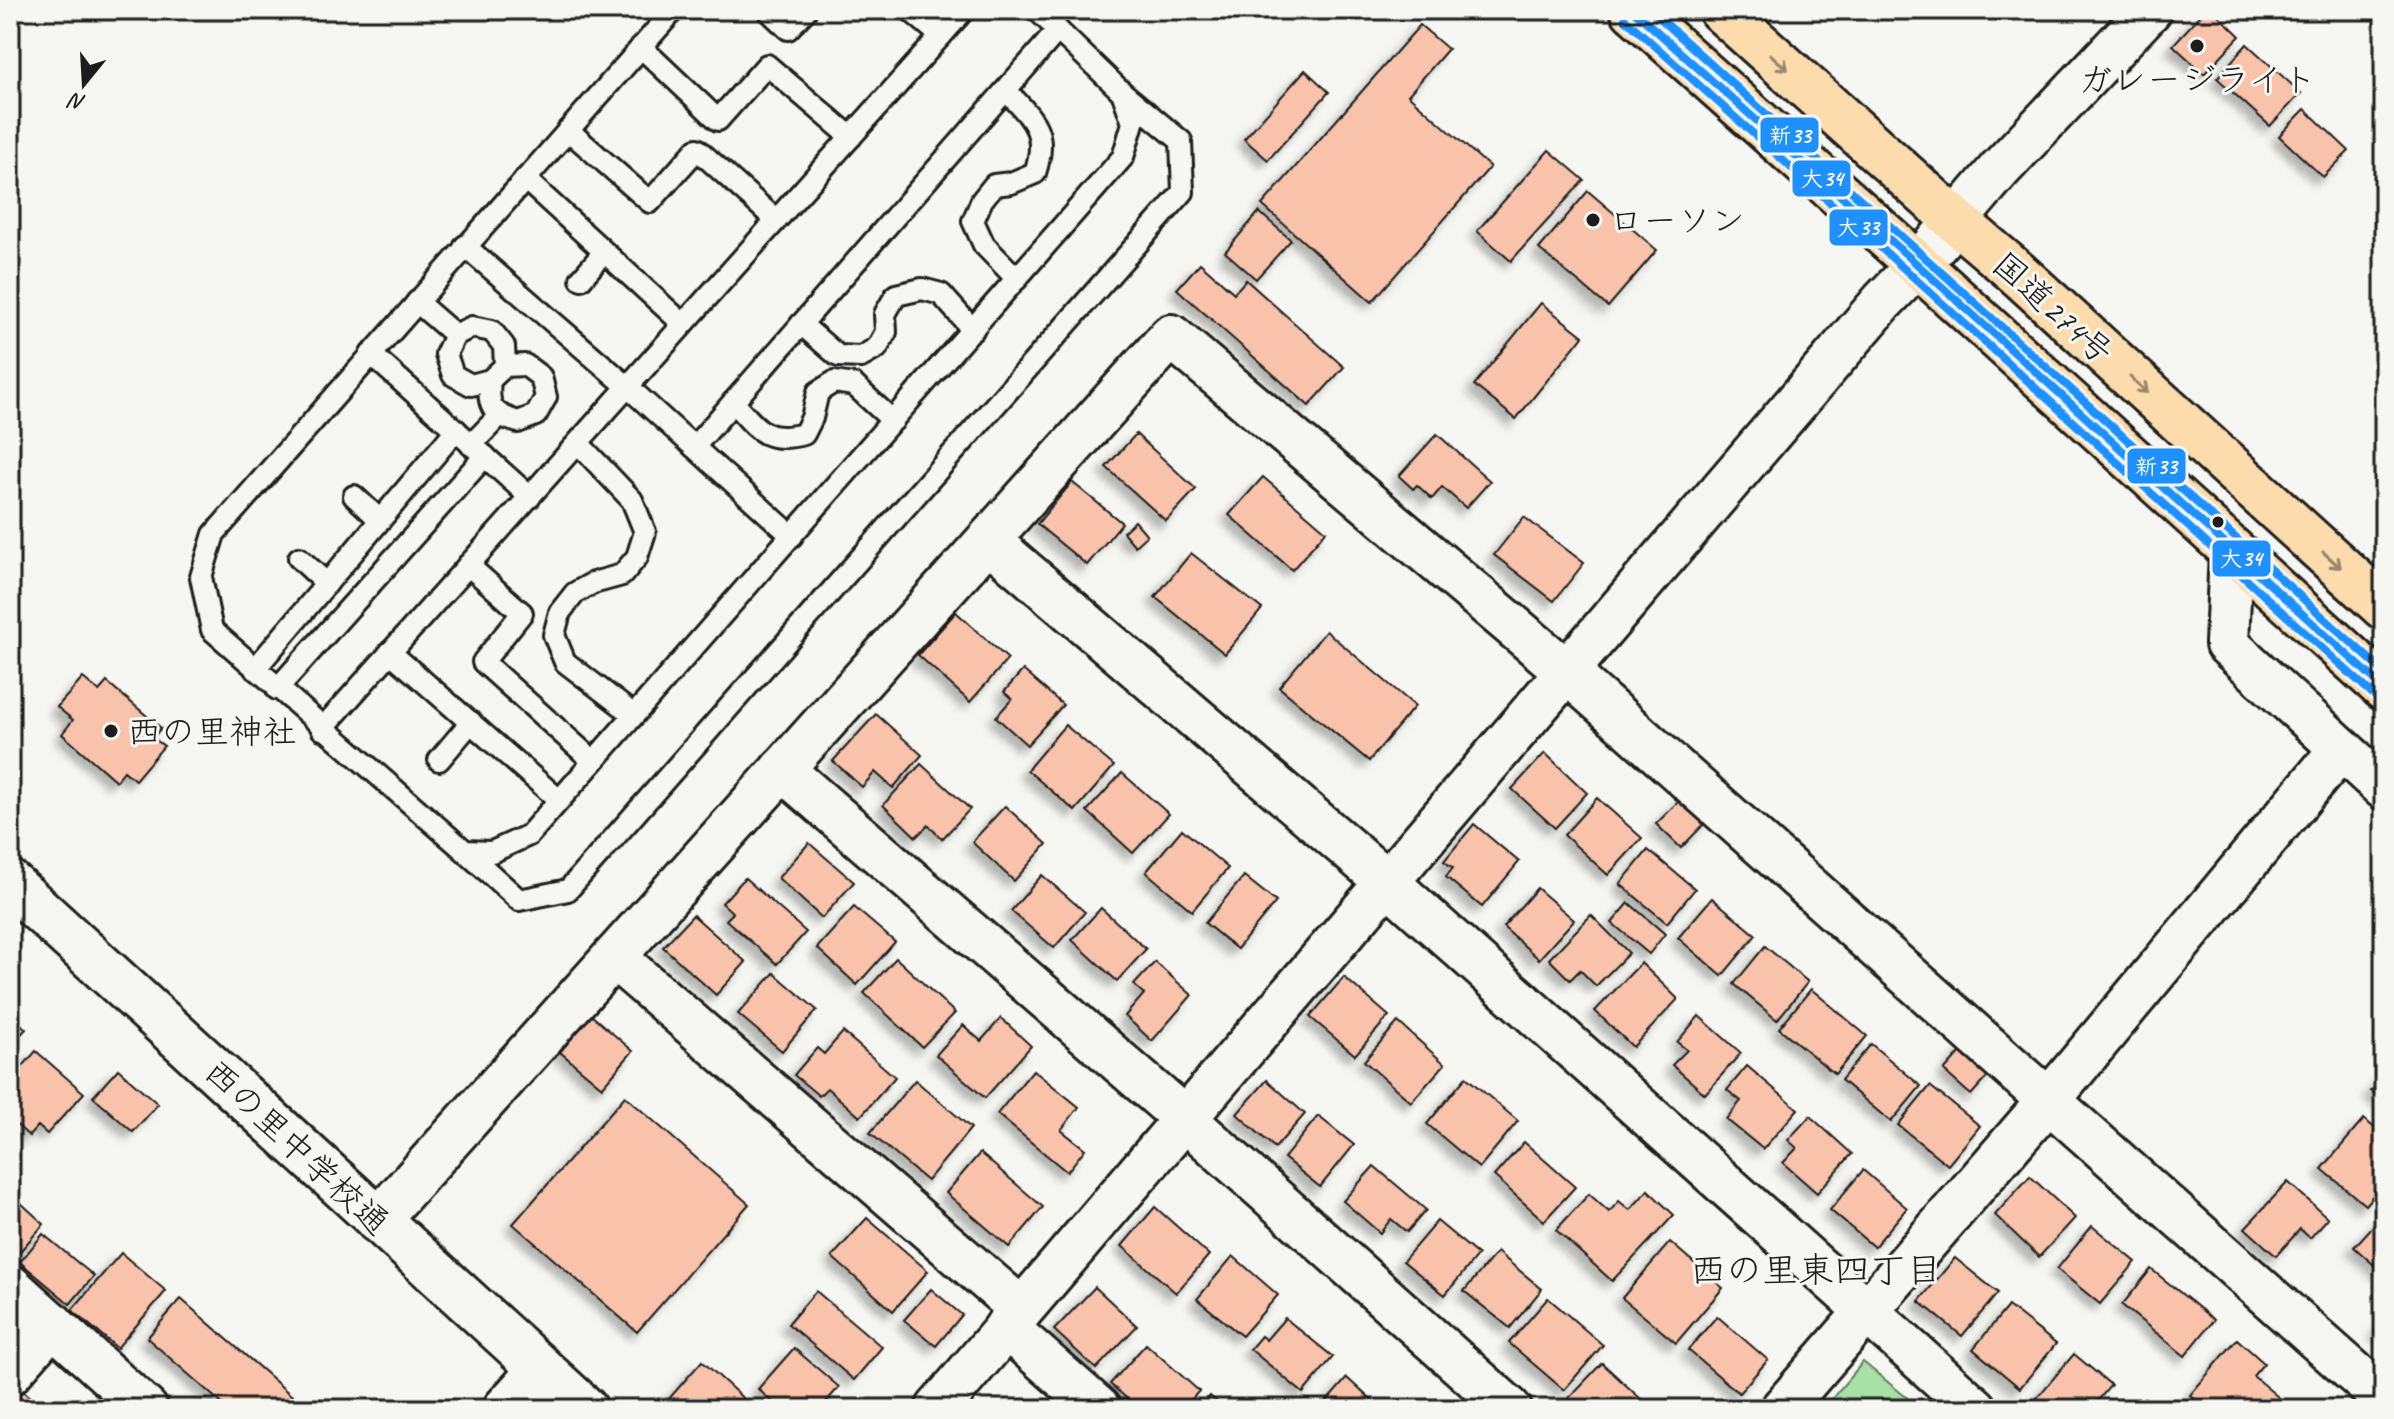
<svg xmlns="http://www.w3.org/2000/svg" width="2394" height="1419" font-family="Caveat,'Klee One',sans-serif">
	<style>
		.green { fill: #a8e1a5; stroke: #627e60; stroke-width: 2 }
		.building { fill: #f8c3aa; stroke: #1c1c1c; stroke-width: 2; filter: url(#shadow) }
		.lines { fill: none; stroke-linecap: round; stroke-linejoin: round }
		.lane-casing { stroke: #1c1c1c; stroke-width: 26 }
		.street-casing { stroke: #1c1c1c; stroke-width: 48 }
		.secondary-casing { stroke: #1c1c1c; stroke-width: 50 }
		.highway-casing { stroke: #1c1c1c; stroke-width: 50 }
		.lane { stroke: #f6f6f2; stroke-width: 20 }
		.street { stroke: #f6f6f2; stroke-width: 42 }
		.secondary { stroke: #f6f6f2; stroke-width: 44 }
		.highway { stroke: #fcdcac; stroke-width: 44 }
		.bus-1-casing { stroke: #f6f6f2; stroke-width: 14 }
		.bus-2-casing { stroke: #f6f6f2; stroke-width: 14 }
		.bus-3-casing { stroke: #f6f6f2; stroke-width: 14 }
		.bus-1 { stroke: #1e90ff; stroke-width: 8 }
		.bus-2 { stroke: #1e90ff; stroke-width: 8 }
		.bus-3 { stroke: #1e90ff; stroke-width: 8 }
		.oneway { stroke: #97866b }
		.poi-dot { fill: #1c1c1c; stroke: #f6f6f2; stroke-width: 3 }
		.labels { text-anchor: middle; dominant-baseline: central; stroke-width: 6; stroke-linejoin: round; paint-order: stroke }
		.poi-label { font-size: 34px; fill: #1c1c1c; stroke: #f6f6f2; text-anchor: start }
		.street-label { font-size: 34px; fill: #1c1c1c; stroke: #f6f6f2 }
		.neighbourhood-label { font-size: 36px; fill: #1c1c1c; stroke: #f6f6f2 }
		.line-badge { stroke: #f6f6f2; stroke-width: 3 }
		.badge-label { font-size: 22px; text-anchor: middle; font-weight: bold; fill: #fff }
	</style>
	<defs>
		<filter id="shadow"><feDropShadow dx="-7" dy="7" stdDeviation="4" flood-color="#0004"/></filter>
	</defs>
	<rect width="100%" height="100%" fill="#f6f6f2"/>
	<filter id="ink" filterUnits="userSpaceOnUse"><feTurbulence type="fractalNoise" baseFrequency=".0125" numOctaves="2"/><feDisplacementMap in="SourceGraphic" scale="16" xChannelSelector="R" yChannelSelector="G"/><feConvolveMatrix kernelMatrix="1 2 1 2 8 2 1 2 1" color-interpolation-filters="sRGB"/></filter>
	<g filter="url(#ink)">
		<path class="green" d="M1863,1362L1921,1409H1823Z"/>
		<g class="building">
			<path d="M2205,10H2213L2240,36L2204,74L2173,45Z"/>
			<path d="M1420,25L1448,49L1408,95L1490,167L1372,302L1262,205Z"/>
			<path d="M2247,44L2301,93L2270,126L2217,78Z"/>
			<path d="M1305,70L1329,92L1268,160L1244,139Z"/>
			<path d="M2305,109L2349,151L2323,177L2279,136Z"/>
			<path d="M1549,150L1584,180L1511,261L1477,231Z"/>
			<path d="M1588,191L1657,250L1608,307L1539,249Z"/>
			<path d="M1259,212L1291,240L1256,279L1225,252Z"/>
			<path d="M1200,263L1234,293L1246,280L1344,367L1309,406L1177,289Z"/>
			<path d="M1541,303L1583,336L1516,419L1474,385Z"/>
			<path d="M1136,434L1196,489L1166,521L1106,467Z"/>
			<path d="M1437,434L1490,481L1466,508L1442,487L1432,499L1417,485L1413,489L1399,476Z"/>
			<path d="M1263,477L1326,531L1292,570L1229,515Z"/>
			<path d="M1072,482L1122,523L1087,565L1037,524Z"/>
			<path d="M1524,517L1584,563L1554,601L1494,555Z"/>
			<path d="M1135,521L1147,535L1135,546L1123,532Z"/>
			<path d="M1191,553L1262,609L1225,654L1155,597Z"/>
			<path d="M956,612L1008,659L970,702L918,655Z"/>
			<path d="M1326,631L1415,706L1369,761L1279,687Z"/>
			<path d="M1023,670L1063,705L1027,745L996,717L1012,699L1004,692Z"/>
			<path d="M83,678L99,691L107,682L161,728L153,738L164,746L135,780L124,771L116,781L62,734L73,720L57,707Z"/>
			<path d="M876,714L922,755L893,788L875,772L862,787L833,761Z"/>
			<path d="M1065,725L1114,766L1075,811L1027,770Z"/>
			<path d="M1545,753L1587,793L1555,828L1512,789Z"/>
			<path d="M921,764L970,809L942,839L928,825L916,837L883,805Z"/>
			<path d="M1122,773L1169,814L1133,853L1087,811Z"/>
			<path d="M1685,795L1709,819L1681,848L1656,824Z"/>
			<path d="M1597,798L1642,838L1608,875L1564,835Z"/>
			<path d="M1005,806L1047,844L1014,881L972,842Z"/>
			<path d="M1474,824L1519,862L1482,907L1446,877L1453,868L1444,861Z"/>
			<path d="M1182,829L1228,868L1192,911L1146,872Z"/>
			<path d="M809,843L854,882L822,918L778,878Z"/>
			<path d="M1648,850L1695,889L1667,923L1620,884Z"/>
			<path d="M1042,875L1085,912L1054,948L1011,911Z"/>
			<path d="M1244,876L1276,902L1237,949L1205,923Z"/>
			<path d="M745,878L806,932L777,964L726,920L733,913L722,903Z"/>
			<path d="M1537,888L1574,920L1539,959L1503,927Z"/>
			<path d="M1712,898L1756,935L1722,976L1678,938Z"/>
			<path d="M1629,903L1665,934L1649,954L1612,923Z"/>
			<path d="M854,907L895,942L857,985L817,948Z"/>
			<path d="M1101,908L1146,949L1117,981L1072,940Z"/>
			<path d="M693,915L746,962L716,995L663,947Z"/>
			<path d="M1591,915L1629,953L1596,986L1580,970L1570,980L1549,959Z"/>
			<path d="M1765,946L1808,982L1777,1020L1734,984Z"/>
			<path d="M896,958L955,1013L922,1047L864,993Z"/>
			<path d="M1155,962L1192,995L1152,1041L1125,1016L1144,994L1134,985Z"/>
			<path d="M1641,963L1678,999L1633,1047L1595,1011Z"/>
			<path d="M774,973L817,1010L782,1051L738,1014Z"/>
			<path d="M1344,977L1389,1016L1355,1055L1310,1017Z"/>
			<path d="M1811,989L1867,1036L1835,1074L1779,1028Z"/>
			<path d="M10,1014L26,1029L10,1046Z"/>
			<path d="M591,1015L633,1051L602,1087L560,1052Z"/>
			<path d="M1699,1016L1741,1053L1705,1094L1672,1065L1687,1050L1677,1042Z"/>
			<path d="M1001,1018L1031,1046L985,1098L936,1055L963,1025L981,1041Z"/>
			<path d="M1398,1022L1445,1064L1411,1102L1364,1061Z"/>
			<path d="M843,1032L895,1077L860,1117L827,1088L819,1096L794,1075L817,1048L824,1054Z"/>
			<path d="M1969,1043L1996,1067L1971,1095L1944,1071Z"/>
			<path d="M1871,1044L1921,1086L1891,1122L1841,1080Z"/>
			<path d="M36,1051L84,1093L47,1134L38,1126L29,1136L10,1119V1081Z"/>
			<path d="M1747,1066L1798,1109L1763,1149L1726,1119L1741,1101L1727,1090Z"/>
			<path d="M118,1069L158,1104L133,1132L93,1097Z"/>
			<path d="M1033,1070L1079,1107L1061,1130L1085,1149L1067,1172L997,1114Z"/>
			<path d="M2384,1076V1103L2371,1091Z"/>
			<path d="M1466,1077L1518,1121L1479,1168L1427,1124Z"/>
			<path d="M915,1080L971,1128L927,1181L870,1133Z"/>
			<path d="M1267,1080L1305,1114L1275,1148L1237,1114Z"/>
			<path d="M1930,1086L1980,1126L1948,1165L1898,1125Z"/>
			<path d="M625,1096L749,1204L637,1332L513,1224Z"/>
			<path d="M1318,1116L1354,1145L1320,1187L1284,1158Z"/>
			<path d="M1810,1116L1852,1154L1817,1193L1783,1163L1797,1148L1788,1140Z"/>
			<path d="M2364,1119L2384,1136V1183L2365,1205L2322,1169Z"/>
			<path d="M1524,1142L1575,1187L1544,1221L1494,1176Z"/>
			<path d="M980,1153L1043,1207L1009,1247L946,1193Z"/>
			<path d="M1374,1166L1426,1210L1407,1232L1391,1219L1380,1233L1343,1201Z"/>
			<path d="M1863,1170L1907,1208L1874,1247L1830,1210Z"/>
			<path d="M2030,1176L2075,1218L2039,1257L1995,1215Z"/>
			<path d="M2288,1182L2328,1218L2310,1238L2300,1229L2276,1256L2245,1228Z"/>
			<path d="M1648,1190L1674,1215L1612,1281L1556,1230L1589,1194L1609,1212L1619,1201L1630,1210Z"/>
			<path d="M10,1193L44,1224L15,1257L10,1253Z"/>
			<path d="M1155,1207L1209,1255L1176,1293L1122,1246Z"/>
			<path d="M2384,1214V1274L2354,1247Z"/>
			<path d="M867,1218L928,1271L893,1311L832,1257Z"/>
			<path d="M1437,1221L1478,1255L1445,1295L1403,1261Z"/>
			<path d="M2092,1226L2136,1262L2100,1304L2057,1269Z"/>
			<path d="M43,1234L94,1276L70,1304L20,1262Z"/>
			<path d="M1670,1242L1723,1288L1676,1343L1622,1298Z"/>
			<path d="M1497,1252L1542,1289L1510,1328L1464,1291Z"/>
			<path d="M121,1253L166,1291L117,1348L72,1310Z"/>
			<path d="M1233,1256L1278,1295L1242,1336L1197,1299Z"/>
			<path d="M1955,1258L1998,1293L1962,1336L1919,1301Z"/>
			<path d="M2151,1269L2214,1320L2185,1356L2122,1305Z"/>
			<path d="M1095,1287L1137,1326L1096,1369L1054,1330Z"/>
			<path d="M931,1289L962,1315L936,1346L904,1320Z"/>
			<path d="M816,1291L882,1347L854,1380L788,1324Z"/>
			<path d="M1548,1298L1603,1345L1564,1390L1509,1343Z"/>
			<path d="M181,1299L300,1403L296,1409H228L147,1338Z"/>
			<path d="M2008,1306L2056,1344L2020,1388L1973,1349Z"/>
			<path d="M1717,1316L1768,1360L1739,1393L1688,1350Z"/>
			<path d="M1285,1318L1333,1357L1303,1393L1250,1349L1261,1336L1266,1340Z"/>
			<path d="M2384,1322V1338L2376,1331Z"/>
			<path d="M2237,1339L2264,1363L2253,1376L2290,1407L2288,1409H2207L2190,1395Z"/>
			<path d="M1146,1344L1199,1391L1183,1409H1139L1110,1384Z"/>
			<path d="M794,1348L839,1387L820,1409H780L758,1389Z"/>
			<path d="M2074,1354L2111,1385L2091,1409H2047L2035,1400Z"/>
			<path d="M702,1361L745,1400L737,1409H675L667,1401Z"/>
			<path d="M1602,1363L1643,1401L1635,1409H1575L1566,1401Z"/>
			<path d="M1347,1378L1381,1409H1320Z"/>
			<path d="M20,1389L44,1409H10V1400Z"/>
			<path d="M1210,1396L1225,1409H1199Z"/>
		</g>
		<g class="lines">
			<g class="lane-casing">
				<g id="lane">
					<path d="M674,10L214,534L201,577L212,630L465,851L492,852L529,835L1123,157L1133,123L1122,92L1037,10"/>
					<path d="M768,10L788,29L806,10"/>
					<path d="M910,10L941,36"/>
					<path d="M641,47L718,120L767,65L851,137"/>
					<path d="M1006,90C1033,120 1049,131 1035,173L1011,183L994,185L982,200L973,221L984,245L1017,279"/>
					<path d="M568,130L650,202L697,149L776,220"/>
					<path d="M525,179L683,324"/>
					<path d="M465,246L628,387L792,536"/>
					<path d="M581,279L604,252"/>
					<path d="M417,302L455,335"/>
					<path d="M801,324L838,356L861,357L877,348L886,332L885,314L896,295L922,289L941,294L973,330"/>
					<path d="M371,354L530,497"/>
					<path d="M490,380L471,385L453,375L446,354L455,335L472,327L492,331L504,346L505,366L490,380C487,407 492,414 518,422L536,415L546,397L541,377L525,365L505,366"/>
					<path d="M733,402C758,429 764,444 804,434L812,418L818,392L834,382L854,385L893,421"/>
					<path d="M578,443L632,500L645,532L637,557L622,575L593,583L575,593L560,612L554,635L565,662L634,715"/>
					<path d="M471,445L499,416"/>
					<path d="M694,447L1058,30"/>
					<path d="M354,496L380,520"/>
					<path d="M299,558L327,584"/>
					<path d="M468,565L522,613L483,662L593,761"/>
					<path d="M390,652L559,800"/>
					<path d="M255,669L456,430"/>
					<path d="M277,689L485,456"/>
					<path d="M322,729L964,10"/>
					<path d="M439,760L471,722"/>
					<path d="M465,851L519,900L568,890L1183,192L1181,141L1122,92"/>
				</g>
			</g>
			<g class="street-casing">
				<g id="street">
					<path d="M988,540L1387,882L1976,1409"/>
					<path d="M2231,550L2227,644L2384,788"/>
					<path d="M782,769L1185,1119L1510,1409"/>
					<path d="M614,957L1021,1309"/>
					<path d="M377,1221L1171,336L1566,671L2384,1399"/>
					<path d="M10,1286L146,1409"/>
					<path d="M1006,1327L1099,1409"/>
					<path d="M10,1373L53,1324"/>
					<path d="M504,1409L541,1368"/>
					<path d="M937,1409L1883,301L1918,265L1999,170L2150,10"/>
					<path d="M1782,1409L2049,1100L2341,749"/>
				</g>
			</g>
			<g class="secondary-casing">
				<path id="secondary" d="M10,883L585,1409"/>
			</g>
			<g class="highway-casing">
				<g id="highway">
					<path d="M1633,10L1918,265L2384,688"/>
					<path d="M1721,10L1956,221L2016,272L2384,607"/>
				</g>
			</g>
			<use href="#lane" class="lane"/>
			<use href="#street" class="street"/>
			<use href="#secondary" class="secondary"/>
			<use href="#highway" class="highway"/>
			<g class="bus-1-casing">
				<path id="bus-1" d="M1633,10L1918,265L2384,688"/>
			</g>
			<g class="bus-2-casing">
				<path id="bus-2" d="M1625,19L1910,274L2376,697"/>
			</g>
			<g class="bus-3-casing">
				<path id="bus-3" d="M1651,10L2384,672"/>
			</g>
			<use href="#bus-1" class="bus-1"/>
			<use href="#bus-2" class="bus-2"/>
			<use href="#bus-3" class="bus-3"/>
		</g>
		<defs><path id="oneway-shaft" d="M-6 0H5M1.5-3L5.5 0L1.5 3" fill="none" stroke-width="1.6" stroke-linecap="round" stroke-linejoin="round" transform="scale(2)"/></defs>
		<g class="oneway">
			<use href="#oneway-shaft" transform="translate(1779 62) rotate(42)"/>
			<use href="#oneway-shaft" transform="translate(2139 385) rotate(42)"/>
			<use href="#oneway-shaft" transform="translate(2332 560) rotate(42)"/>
		</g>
	</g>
	<g class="poi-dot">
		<circle cx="2197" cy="46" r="8"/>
		<circle cx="1593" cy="220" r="8"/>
		<circle cx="2218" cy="522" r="7"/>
		<circle cx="111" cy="731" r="8"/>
	</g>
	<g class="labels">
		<g class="poi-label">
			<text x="2197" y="79" text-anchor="middle">ガレージライト</text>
			<text x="1609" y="220">ローソン</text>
			<text x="127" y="731">西の里神社</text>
		</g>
		<g class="street-label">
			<text transform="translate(2053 308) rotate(42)">国道274号</text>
			<text transform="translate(297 1147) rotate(43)">西の里中学校通</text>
		</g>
		<g class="neighbourhood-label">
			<text x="1816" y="1270">西の里東四丁目</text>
		</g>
	</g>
	<g class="line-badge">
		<rect x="1759" y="116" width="61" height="38" rx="8" fill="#1e90ff"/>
		<rect x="1791" y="159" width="61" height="39" rx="8" fill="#1e90ff"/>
		<rect x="1828" y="208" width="61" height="39" rx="8" fill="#1e90ff"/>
		<rect x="2126" y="447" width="61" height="38" rx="8" fill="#1e90ff"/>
		<rect x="2211" y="539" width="61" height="39" rx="8" fill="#1e90ff"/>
	</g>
	<g class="badge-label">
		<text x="1790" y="143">新33</text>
		<text x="1822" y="186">大34</text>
		<text x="1858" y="235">大33</text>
		<text x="2156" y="474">新33</text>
		<text x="2241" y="566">大34</text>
	</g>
	<rect width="2394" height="1419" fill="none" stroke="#f6f6f2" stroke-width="40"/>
	<rect x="20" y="20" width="2354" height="1379" fill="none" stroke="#1c1c1c" stroke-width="3" filter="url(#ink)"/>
	<g transform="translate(84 84) rotate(198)" stroke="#f6f6f2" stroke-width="6" paint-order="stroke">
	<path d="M0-6L14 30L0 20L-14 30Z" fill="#1c1c1c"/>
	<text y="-12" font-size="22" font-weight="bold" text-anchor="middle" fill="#1c1c1c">N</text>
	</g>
</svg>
